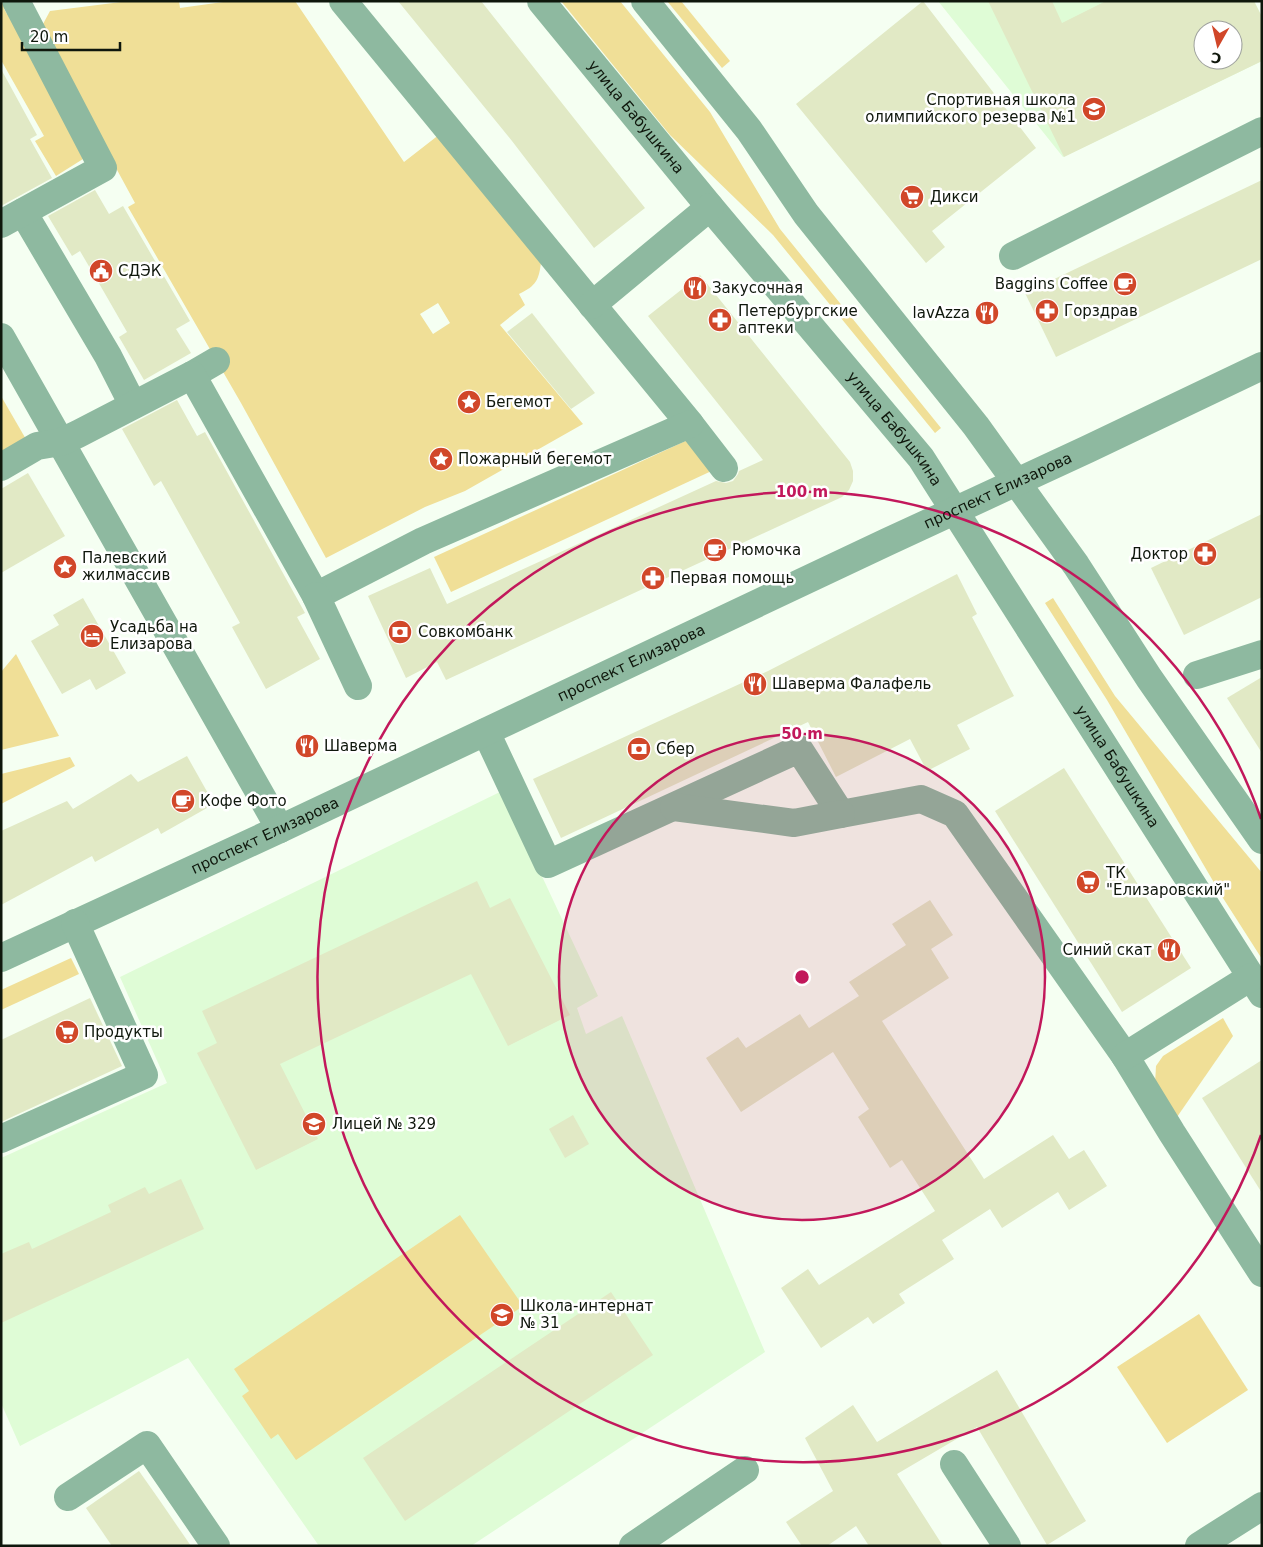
<svg xmlns="http://www.w3.org/2000/svg" width="1263" height="1547" font-family="'DejaVu Sans',sans-serif">
	<style>
		.built { fill: #dffcd6; fill-rule: evenodd }
		.green { fill: #f0df97; fill-rule: evenodd }
		.building { fill: #e1e9c5; fill-rule: evenodd }
		.lines { fill: none; stroke-linecap: round; stroke-linejoin: round }
		.minor { stroke: #8eb9a0; stroke-width: 28 }
		.ring { fill: none; stroke: #c2185b; stroke-width: 2.5 }
		.labels { text-anchor: middle; dominant-baseline: central; stroke-width: 5; stroke-linejoin: round; paint-order: stroke }
		.poi-label { font-size: 15px; fill: #0f170c; stroke: #fff; text-anchor: start }
		.street-label { font-size: 15px; fill: #0f170c; stroke: #fff }
		.centre { fill: #c2185b; stroke: #fff; stroke-width: 2.5 }
		.ring-label { font-size: 15px; text-anchor: middle; font-weight: bold; fill: #c2185b; stroke: #fff; stroke-width: 5; stroke-linejoin: round; paint-order: stroke }
	</style>
	<rect width="100%" height="100%" fill="#f5fff2"/>
	<g class="built">
		<path d="M938,1H1254L1262,17V61L1063,157ZM1203,30H1233V60H1203Z"/>
		<path d="M502,791L598,996L577,1008L586,1034L622,1016L765,1352L471,1546H319L188,1358L20,1446L1,1403V1158L167,1083L120,977Z"/>
	</g>
	<g class="green">
		<path d="M1,1H3L6,7L4,9L7,14L9,13L83,159L56,176L35,141L44,136L1,60Z"/>
		<path d="M129,1H179L180,8L230,1H295L404,162L440,134L541,262C539,280 536,286 519,294L525,305L500,325L583,424L465,491L425,507L326,558L241,403L128,207L135,203L47,41L43,24L50,11ZM438,303L450,323L433,334L420,314Z"/>
		<path d="M561,1H620L710,112L780,229L941,428L935,433L773,235L670,135Z"/>
		<path d="M667,1H681L730,61L722,68Z"/>
		<path d="M1,396L27,441L1,455Z"/>
		<path d="M692,438L718,468L451,592L434,557Z"/>
		<path d="M1053,598L1115,696L1262,873V959L1223,898L1107,700L1045,603Z"/>
		<path d="M16,654L59,736L1,750V672Z"/>
		<path d="M70,757L75,766L1,804V774Z"/>
		<path d="M71,958L79,974L1,1010V990Z"/>
		<path d="M1223,1018L1233,1036L1177,1117L1155,1084L1156,1066L1163,1056Z"/>
		<path d="M460,1215L523,1306L296,1460L278,1434L271,1439L242,1396L249,1391L234,1369Z"/>
		<path d="M1199,1314L1248,1390L1167,1443L1117,1367Z"/>
	</g>
	<g class="building">
		<path d="M398,1H481L645,208L594,248L512,141Z"/>
		<path d="M923,1L1036,148L932,231L945,247L926,263L796,104Z"/>
		<path d="M988,1H1052L1062,23L1106,1H1254L1262,17V61L1064,157ZM1203,30H1233V60H1203Z"/>
		<path d="M1,69L37,135L30,139L52,178L1,206Z"/>
		<path d="M1262,180V259L1056,357L1025,293Z"/>
		<path d="M95,190L109,214L123,206L190,321L176,329L191,353L144,380L119,337L127,332L104,292L80,251L72,256L48,216Z"/>
		<path d="M700,275L850,462L853,471V481L849,490L842,497L446,680L437,662L406,678L368,596L430,568L447,604L716,481L726,483L733,481L738,474L739,471L763,460L648,316Z"/>
		<path d="M532,313L595,393L571,409L507,332Z"/>
		<path d="M177,400L197,436L205,432L305,613L297,617L320,659L266,689L232,627L240,623L161,481L154,486L122,429Z"/>
		<path d="M28,473L65,536L1,573V489Z"/>
		<path d="M1262,514V597L1184,635L1151,568Z"/>
		<path d="M957,574L977,614L972,617L1014,696L957,725L970,749L927,771L910,739L836,777L808,722L561,838L533,779L768,671Z"/>
		<path d="M83,598L126,673L96,690L90,679L62,694L31,641L59,625L53,615Z"/>
		<path d="M1262,677V753L1227,698Z"/>
		<path d="M187,756L214,804L161,834L158,828L95,862L92,856L1,905V831L67,801L73,809L131,774L138,782Z"/>
		<path d="M1064,768L1191,968L1122,1012L995,811Z"/>
		<path d="M477,881L490,908L510,898L570,1015L508,1046L471,974L280,1064L318,1139L256,1170L197,1053L217,1043L202,1011Z"/>
		<path d="M930,900L953,935L931,949L949,978L882,1021L984,1179L1053,1135L1069,1159L1084,1150L1107,1186L1069,1210L1058,1192L1002,1228L990,1209L942,1240L954,1259L899,1294L905,1303L873,1324L868,1317L821,1348L781,1288L808,1269L819,1285L935,1211L902,1160L890,1168L858,1117L869,1109L833,1052L741,1112L706,1058L738,1037L746,1048L800,1014L809,1028L859,996L849,982L906,945L892,924Z"/>
		<path d="M90,998L122,1066L1,1122V1040Z"/>
		<path d="M1262,1060V1193L1202,1098Z"/>
		<path d="M573,1115L589,1144L565,1158L549,1129Z"/>
		<path d="M181,1179L204,1229L1,1323V1254L29,1242L32,1249L111,1212L108,1205L145,1187L149,1194Z"/>
		<path d="M611,1292L653,1355L405,1521L363,1458Z"/>
		<path d="M997,1370L1086,1521L1047,1545L977,1427L897,1474L943,1546H869L856,1526L827,1546H802L786,1522L833,1491L805,1438L853,1405L877,1442Z"/>
		<path d="M139,1471L158,1498L191,1546H112L86,1508Z"/>
	</g>
	<g class="lines">
		<g class="minor">
			<path d="M343,1L690,424L724,468"/>
			<path id="s1" d="M541,1L710,207L921,458L1262,994"/>
			<path d="M645,1L749,130L806,214L976,426L1076,565L1149,678L1262,840"/>
			<path d="M23,212L108,356L133,405"/>
			<path d="M1,224L103,168L16,1"/>
			<path d="M1013,256L1262,131"/>
			<path d="M592,305L710,207"/>
			<path d="M1,337L280,829"/>
			<path d="M192,375L216,361"/>
			<path d="M1,467L37,446L61,442L78,434L192,375L316,596L423,541L690,424"/>
			<path d="M316,596L358,686"/>
			<path d="M1197,675L1262,654"/>
			<path d="M486,732L548,864L799,749L841,814L921,799L955,814L1125,1056L1172,1133L1262,1273"/>
			<path d="M674,807L794,823L841,814"/>
			<path id="s2" d="M1,958L280,829L887,542L1088,449L1262,366"/>
			<path d="M1125,1056L1251,977"/>
			<path d="M1,1139L144,1075L75,923"/>
			<path d="M954,1464L1007,1546"/>
			<path d="M68,1497L147,1445L216,1546"/>
			<path d="M633,1546L745,1470"/>
			<path d="M1199,1546L1262,1506"/>
		</g>
	</g>
	<circle cx="802" cy="977" r="243" fill="#c2185b" fill-opacity=".12"/>
	<g class="ring">
		<circle cx="802" cy="977" r="243"/>
		<path d="M1261 1135A485 485 0 1 1 1261 819"/>
	</g>
	<defs>
		<g id="school-disc" transform="scale(1.25)"><circle r="9.5" fill="#d14729" stroke="#fff"/><path d="M0-5L7-2L0 1L-7-2ZM-4 1L0 2.5L4 1V4Q0 6-4 4Z" fill="#fff"/></g>
		<g id="supermarket-disc" transform="scale(1.25)"><circle r="9.5" fill="#d14729" stroke="#fff"/><path d="M-6-5.5h2.5l.6 2H6L4.5 2H-2.5L-4.4-4H-6ZM-1.5 3.2a1.3 1.3 0 1 0 .1 0ZM3 3.2a1.3 1.3 0 1 0 .1 0Z" fill="#fff"/></g>
		<g id="civic-disc" transform="scale(1.25)"><circle r="9.5" fill="#d14729" stroke="#fff"/><path d="M-.6-6.5H3V-4.5H.6V-3L4-1V1h2V6H-6V1h2V-1L-.6-3ZM-1.2 2.5V6h2.4V2.5Z" fill="#fff"/></g>
		<g id="cafe-disc" transform="scale(1.25)"><circle r="9.5" fill="#d14729" stroke="#fff"/><path d="M-5.5-4.5H6V0H3Q3 3.5 0 3.5H-2.5Q-5.5 3.5-5.5 0ZM3-3.2v2h1.7v-2ZM-6 4.5H4V6H-6Z" fill="#fff"/></g>
		<g id="restaurant-disc" transform="scale(1.25)"><circle r="9.5" fill="#d14729" stroke="#fff"/><path d="M-5-6h1v4h1v-4h1v4h1v-4h1v5L-1.5 .5V6h-2V.5L-5-1ZM5-6V6H3V1.5H1.5Q1.5-4 5-6Z" fill="#fff"/></g>
		<g id="pharmacy-disc" transform="scale(1.25)"><circle r="9.5" fill="#d14729" stroke="#fff"/><path d="M-2-6h4v4h4v4h-4v4h-4v-4h-4v-4h4Z" fill="#fff"/></g>
		<g id="sight-disc" transform="scale(1.25)"><circle r="9.5" fill="#d14729" stroke="#fff"/><path d="M0-6L1.8-2.2L6-1.7L2.9 1.2L3.7 5.4L0 3.3L-3.7 5.4L-2.9 1.2L-6-1.7L-1.8-2.2Z" fill="#fff"/></g>
		<g id="bank-disc" transform="scale(1.25)"><circle r="9.5" fill="#d14729" stroke="#fff"/><path d="M-6-4H6V4H-6ZM0-2.3a2.3 2.3 0 1 0 0 4.6a2.3 2.3 0 1 0 0-4.6Z" fill="#fff"/></g>
		<g id="hotel-disc" transform="scale(1.25)"><circle r="9.5" fill="#d14729" stroke="#fff"/><path d="M-6-4.5h1.5V1H6V5H4.5V3h-9V5H-6ZM-4 0a1.8 1.8 0 1 1 3.6 0ZM.5 0V-2.5h3Q6-2.5 6 0Z" fill="#fff"/></g>
	</defs>
	<g fill-rule="evenodd">
		<use href="#school-disc" x="1094" y="109"/>
		<use href="#supermarket-disc" x="912" y="197"/>
		<use href="#civic-disc" x="101" y="271"/>
		<use href="#cafe-disc" x="1125" y="284"/>
		<use href="#restaurant-disc" x="695" y="288"/>
		<use href="#pharmacy-disc" x="1047" y="311"/>
		<use href="#restaurant-disc" x="987" y="313"/>
		<use href="#pharmacy-disc" x="720" y="320"/>
		<use href="#sight-disc" x="469" y="402"/>
		<use href="#sight-disc" x="441" y="459"/>
		<use href="#cafe-disc" x="715" y="550"/>
		<use href="#pharmacy-disc" x="1205" y="554"/>
		<use href="#sight-disc" x="65" y="567"/>
		<use href="#pharmacy-disc" x="653" y="578"/>
		<use href="#bank-disc" x="400" y="632"/>
		<use href="#hotel-disc" x="92" y="636"/>
		<use href="#restaurant-disc" x="755" y="684"/>
		<use href="#restaurant-disc" x="307" y="746"/>
		<use href="#bank-disc" x="639" y="749"/>
		<use href="#cafe-disc" x="183" y="801"/>
		<use href="#supermarket-disc" x="1088" y="882"/>
		<use href="#restaurant-disc" x="1169" y="950"/>
		<use href="#supermarket-disc" x="67" y="1032"/>
		<use href="#school-disc" x="314" y="1124"/>
		<use href="#school-disc" x="502" y="1315"/>
	</g>
	<g class="labels">
		<g class="poi-label">
			<text x="1076" y="100" text-anchor="end">Спортивная школа<tspan x="1076" dy="17">олимпийского резерва №1</tspan></text>
			<text x="930" y="197">Дикси</text>
			<text x="118" y="271">СДЭК</text>
			<text x="1108" y="284" text-anchor="end">Baggins Coffee</text>
			<text x="712" y="288">Закусочная</text>
			<text x="738" y="311">Петербургские<tspan x="738" dy="17">аптеки</tspan></text>
			<text x="1064" y="311">Горздрав</text>
			<text x="970" y="313" text-anchor="end">lavAzza</text>
			<text x="486" y="402">Бегемот</text>
			<text x="458" y="459">Пожарный бегемот</text>
			<text x="732" y="550">Рюмочка</text>
			<text x="1188" y="554" text-anchor="end">Доктор</text>
			<text x="82" y="558">Палевский<tspan x="82" dy="17">жилмассив</tspan></text>
			<text x="670" y="578">Первая помощь</text>
			<text x="110" y="627">Усадьба на<tspan x="110" dy="17">Елизарова</tspan></text>
			<text x="418" y="632">Совкомбанк</text>
			<text x="772" y="684">Шаверма Фалафель</text>
			<text x="324" y="746">Шаверма</text>
			<text x="656" y="749">Сбер</text>
			<text x="200" y="801">Кофе Фото</text>
			<text x="1106" y="873">ТК<tspan x="1106" dy="17">"Елизаровский"</tspan></text>
			<text x="1152" y="950" text-anchor="end">Синий скат</text>
			<text x="84" y="1032">Продукты</text>
			<text x="332" y="1124">Лицей № 329</text>
			<text x="520" y="1306">Школа-интернат<tspan x="520" dy="17">№ 31</tspan></text>
		</g>
		<g class="street-label">
			<text stroke="none"><textPath href="#s1" startOffset="150">улица Бабушкина</textPath></text>
			<text stroke="none"><textPath href="#s1" startOffset="555">улица Бабушкина</textPath></text>
			<text stroke="none"><textPath href="#s2" startOffset="1101">проспект Елизарова</textPath></text>
			<text stroke="none"><textPath href="#s2" startOffset="696">проспект Елизарова</textPath></text>
			<text stroke="none"><textPath href="#s1" startOffset="960">улица Бабушкина</textPath></text>
			<text stroke="none"><textPath href="#s2" startOffset="291">проспект Елизарова</textPath></text>
		</g>
	</g>
	<circle cx="802" cy="977" r="8" class="centre"/>
	<g class="ring-label">
		<text x="802" y="497">100 m</text>
		<text x="802" y="739">50 m</text>
	</g>
	<rect width="1263" height="1547" fill="none" stroke="#0f170c" stroke-width="5"/>
	<g transform="translate(1218 45) rotate(188)"><circle r="24" fill="#ffffff" stroke="#9fa29e"/>
	<path d="M0-4L9 19L0 12L-9 19Z" fill="#d14729"/>
	<text y="-8" font-size="14" font-weight="bold" text-anchor="middle" fill="#0f170c">С</text>
	</g>
	<path d="M22 42v8h98v-8" fill="none" stroke="#0f170c" stroke-width="2.5"/>
	<text x="30" y="42" font-size="15" fill="#0f170c" stroke="#ffffff" stroke-width="4" paint-order="stroke">20 m</text>
</svg>
